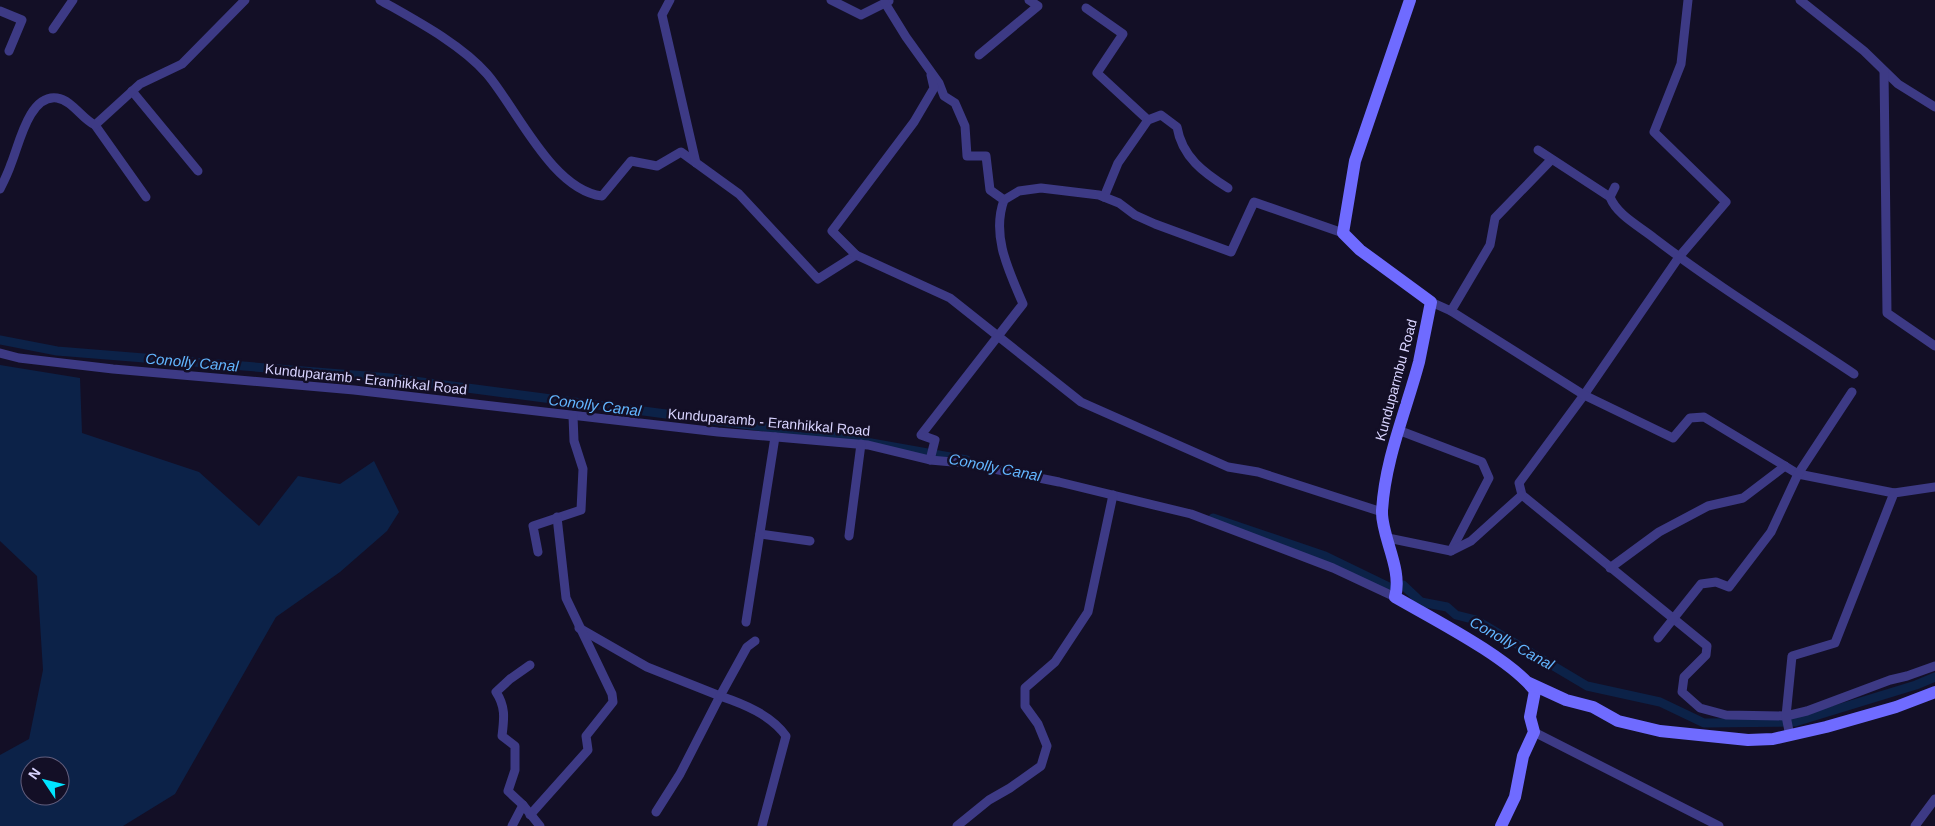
<svg xmlns="http://www.w3.org/2000/svg" width="1935" height="826" font-family="Helvetica,sans-serif">
	<style>
		.water { fill: #0c2248; fill-rule: evenodd }
		.lines { fill: none; stroke-linecap: round; stroke-linejoin: round }
		.canal { stroke: #0c2248; stroke-width: 9 }
		.minor { stroke: #3d3a85; stroke-width: 9 }
		.secondary { stroke: #6f6bff; stroke-width: 12 }
		.labels { text-anchor: middle; dominant-baseline: central; stroke-width: 5; stroke-linejoin: round; paint-order: stroke }
		.street-label { font-size: 14px; fill: #d9d4ff; stroke: #130f26 }
		.water-label { font-size: 15px; font-style: italic; fill: #62b6ff; stroke: #130f26 }
	</style>
	<rect width="100%" height="100%" fill="#130f26"/>
	<path class="water" d="M0,365L80,378L82,433L199,472L259,526L298,476L340,484L374,461L399,512L387,531L340,572L276,617L175,794L123,826H0V755L29,739L43,670L37,576L0,541ZM30,766H60V796H30Z"/>
	<g class="lines">
		<g class="canal">
			<path d="M0,340L57,351L391,378L826,435L967,460"/>
			<path d="M1213,518L1325,556L1391,588L1403,585L1421,602L1447,607L1456,615L1476,620L1587,686L1660,702L1704,723L1795,722L1916,685L1935,677"/>
		</g>
		<g class="minor">
			<path d="M380,0C415,20 461,44 487,74C517,109 552,190 602,196L631,161L657,166L681,152L739,194L818,279L856,255L950,298L1081,402L1228,467L1258,472L1382,512"/>
			<path d="M670,0L662,15L696,163"/>
			<path d="M831,0L861,15L889,1"/>
			<path d="M1688,0L1681,64L1654,132L1726,202L1679,257L1584,395L1519,483L1522,495L1707,646L1706,655L1684,677L1682,692L1700,708L1726,715L1786,716L1807,711L1890,680L1907,676L1935,666"/>
			<path d="M1800,0L1864,51L1898,84L1935,107"/>
			<path d="M885,3L906,37L939,83L944,96L955,103L965,126L967,156H986L990,190L1004,200C991,236 1009,271 1023,304L921,435L935,440L930,460"/>
			<path d="M1086,8L1123,34L1097,73L1148,120"/>
			<path d="M0,11L22,20L9,51"/>
			<path d="M53,29L73,0"/>
			<path d="M979,55L1038,6L1029,0"/>
			<path d="M1884,71L1887,313L1935,346"/>
			<path d="M132,91L198,171"/>
			<path d="M95,125L146,197"/>
			<path d="M1538,150L1610,197"/>
			<path d="M1615,187L1610,197C1617,215 1639,226 1654,238C1718,287 1787,329 1854,374"/>
			<path d="M0,189C4,181 8,173 11,164C19,145 29,94 57,98C72,100 82,119 95,125L140,84L182,64L245,0"/>
			<path d="M1104,197L1118,163L1148,120L1161,115L1177,127C1182,157 1204,173 1228,188"/>
			<path d="M1004,200L1019,191L1041,188L1099,195L1119,203L1135,215L1155,224L1231,252L1254,202L1343,233"/>
			<path d="M856,255L832,231L914,122L934,88L931,75"/>
			<path d="M1431,302L1451,311L1584,395L1673,438L1690,418L1704,417L1798,474L1894,493"/>
			<path d="M1451,311L1490,245L1495,218L1551,160"/>
			<path d="M0,353L19,358L113,369L354,390L718,432L868,445L930,460L964,463L1059,482L1191,514L1333,568L1395,597"/>
			<path d="M1398,430L1482,462L1489,478L1451,551"/>
			<path d="M760,534L810,541"/>
			<path d="M849,536L861,444"/>
			<path d="M1388,538L1451,551L1471,541L1522,495"/>
			<path d="M538,552L533,526L581,510L583,469L574,441L573,416"/>
			<path d="M1610,568L1659,532L1708,506L1743,498L1785,466"/>
			<path d="M746,622L775,437"/>
			<path d="M579,628L647,667L720,696L680,774L656,812"/>
			<path d="M1658,638L1701,584L1716,582L1729,587L1771,532L1798,474L1852,392"/>
			<path d="M755,641L747,647L720,696C744,704 771,715 786,736L762,826"/>
			<path d="M1534,732L1719,826"/>
			<path d="M1790,736L1786,716L1792,656L1835,643L1894,493L1935,487"/>
			<path d="M523,805L508,791L515,770V746L502,736C504,719 506,707 496,692L510,679L530,665"/>
			<path d="M530,815L588,750L586,736L613,702L612,694L566,598L557,517"/>
			<path d="M512,826L523,805L540,826"/>
			<path d="M957,826L989,800L1010,788L1041,766L1047,746L1038,724L1025,706V688L1055,662L1088,612L1113,495"/>
			<path d="M1915,826L1935,799"/>
		</g>
		<g class="secondary">
			<path d="M1410,0L1355,161L1343,233L1360,250L1431,302C1427,322 1423,342 1419,362C1406,411 1385,459 1382,511C1381,536 1403,569 1395,597C1433,619 1510,658 1535,691L1530,717L1534,732L1523,756L1515,797L1501,826"/>
			<path d="M1529,683L1566,700L1593,707L1618,721L1660,731L1748,740L1773,739L1826,727L1896,707L1935,692"/>
		</g>
	</g>
	<g class="labels">
		<g class="street-label">
			<text transform="translate(366 379) rotate(6)">Kunduparamb - Eranhikkal Road</text>
			<text transform="translate(1396 380) rotate(-75)">Kunduparmbu Road</text>
			<text transform="translate(769 422) rotate(5)">Kunduparamb - Eranhikkal Road</text>
		</g>
		<g class="water-label">
			<text transform="translate(192 362) rotate(5)">Conolly Canal</text>
			<text transform="translate(595 405) rotate(7)">Conolly Canal</text>
			<text transform="translate(995 467) rotate(11)">Conolly Canal</text>
			<text transform="translate(1512 643) rotate(29)">Conolly Canal</text>
		</g>
	</g>
	<g transform="translate(45 781) rotate(305)"><circle r="24" fill="#130f26" stroke="#625e7d"/>
	<path d="M0-4L9 19L0 12L-9 19Z" fill="#00e5ff"/>
	<text y="-8" font-size="14" font-weight="bold" text-anchor="middle" fill="#d9d4ff">N</text>
	</g>
</svg>
